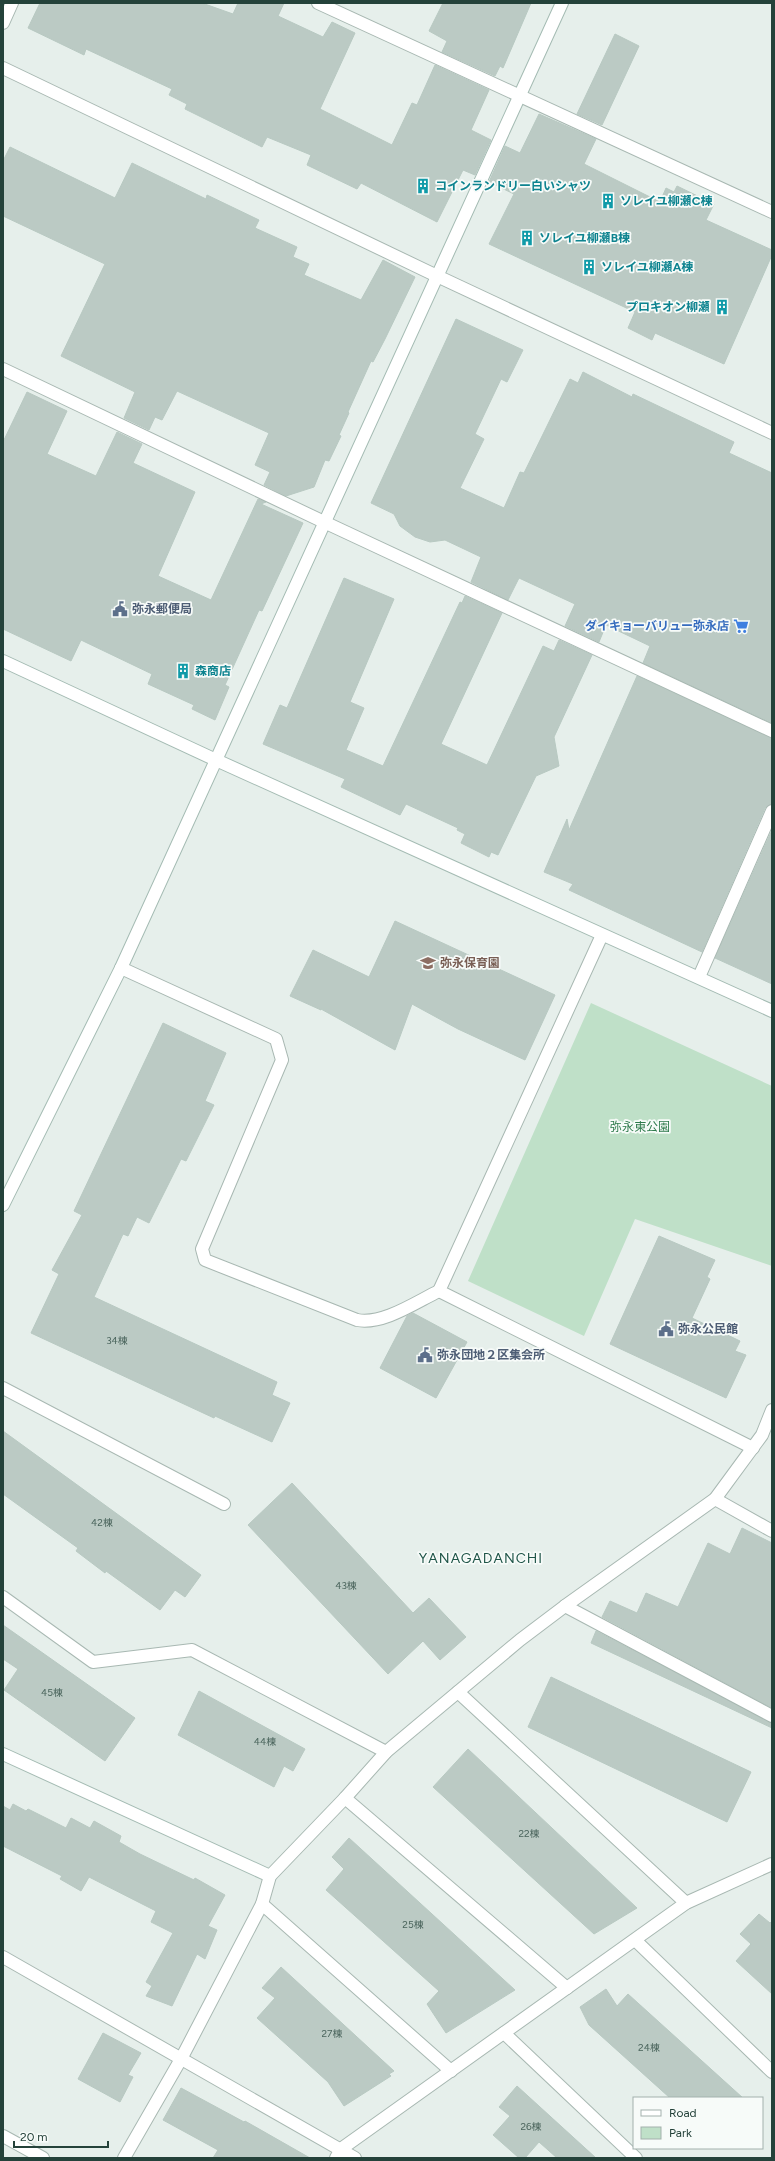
<svg xmlns="http://www.w3.org/2000/svg" width="775" height="2161" font-family="Figtree,'Noto Sans JP',sans-serif">
	<style>
		.green { fill: #bfe0c8 }
		.building { fill: #bbcac4; stroke: #b8c9c2 }
		.lines { fill: none; stroke-linecap: round; stroke-linejoin: round }
		.lane-casing { stroke: #a8b8b2; stroke-width: 14 }
		.street-casing { stroke: #a8b8b2; stroke-width: 14 }
		.secondary-casing { stroke: #a4bbb3; stroke-width: 14 }
		.lane { stroke: #fff; stroke-width: 12 }
		.street { stroke: #fff; stroke-width: 12 }
		.secondary { stroke: #fff; stroke-width: 12 }
		.labels { text-anchor: middle; dominant-baseline: central; stroke-width: 3.5; stroke-linejoin: round; paint-order: stroke }
		.number-label { font-size: 10px; fill: #4a645c }
		.culture-label { font-size: 12px; font-weight: bold; fill: #0d838f; stroke: #f7fbf9; text-anchor: start }
		.service-label { font-size: 12px; font-weight: bold; fill: #4e5e75; stroke: #f7fbf9; text-anchor: start }
		.shop-label { font-size: 12px; font-weight: bold; fill: #366cbe; stroke: #f7fbf9; text-anchor: end }
		.education-label { font-size: 12px; font-weight: bold; fill: #785e54; stroke: #f7fbf9; text-anchor: start }
		.park-label { font-size: 12px; fill: #2d7a4b; stroke: #f7fbf9 }
		.quarter-label { font-size: 14px; letter-spacing: 1px; fill: #1f5548; stroke: #f7fbf9 }
	</style>
	<rect width="100%" height="100%" fill="#e6efeb"/>
	<path class="green" d="M591,1003L772,1086V1266L635,1219L584,1336L468,1281Z"/>
	<g class="building">
		<path d="M40,3H202L233,14L238,3H284L278,16L323,37L332,22L355,33L320,109L392,145L412,103L417,105L435,65L489,90L471,130L491,140L475,175L463,170L437,222L361,183L357,189L307,165L311,155L267,137L262,147L185,109L187,104L169,95L172,89L86,49L84,55L28,28Z"/>
		<path d="M443,3H531L503,68L500,66L495,76L442,52L447,41L429,31Z"/>
		<path d="M615,34L639,46L602,125L577,114Z"/>
		<path d="M539,114L596,139L584,164L660,202L666,188L674,192L677,186L714,204L706,220L772,250V255L724,364L655,333L652,340L628,328L635,312L489,244L514,194L489,182L505,146L520,153Z"/>
		<path d="M10,147L115,198L132,163L206,199L207,195L259,220L255,228L297,247L293,257L309,264L304,275L361,300L383,260L415,277L385,339L373,362L371,361L348,412L349,413L339,435L341,436L329,461L325,460L314,487L286,496L264,485L270,472L255,465L269,433L177,391L162,420L155,417L149,430L124,418L135,392L61,356L105,264L3,216V161Z"/>
		<path d="M456,319L523,350L507,382L501,379L475,434L484,439L460,488L504,508L520,472L524,473L570,379L578,383L583,372L632,397L633,394L734,442L729,453L772,473V723L643,663L650,646L606,625L599,642L565,626L575,604L519,578L508,600L471,582L481,557L445,540L430,542L415,537L400,526L394,514L371,503Z"/>
		<path d="M27,392L67,411L47,454L96,476L117,432L142,444L133,463L195,492L158,576L211,600L258,499L266,502L261,504L303,523L262,611L259,610L225,685L229,687L215,720L192,709L194,705L148,684L152,674L81,640L71,661L3,629V442Z"/>
		<path d="M344,578L394,599L350,702L364,708L346,750L383,766L460,602L462,603L465,596L502,613L441,744L487,765L543,646L554,651L559,640L592,655L554,737L559,766L536,776L498,855L491,852L489,857L461,843L465,834L457,830L458,828L406,804L400,815L341,787L345,779L263,744L280,705L287,708Z"/>
		<path d="M637,676L772,738V804L765,808L702,952L569,890L573,884L544,872L567,819L569,830Z"/>
		<path d="M772,830V984L715,958Z"/>
		<path d="M395,921L555,995L525,1060L458,1029L412,1004L395,1050L321,1009V1010L290,996L313,950L369,977Z"/>
		<path d="M163,1023L226,1053L205,1101L214,1105L186,1161L181,1159L149,1223L137,1217L128,1236L123,1234L94,1297L277,1382L272,1395L290,1403L272,1442L215,1416L214,1418L31,1333L59,1274L52,1270L82,1215L74,1211Z"/>
		<path d="M659,1236L715,1260L707,1277L710,1279L692,1318L740,1341L735,1351L746,1355L726,1398L610,1344Z"/>
		<path d="M413,1313L467,1342L436,1398L380,1368L407,1316Z"/>
		<path d="M3,1431L201,1575L185,1597L175,1590L160,1610L106,1571L105,1573L76,1551L78,1548L3,1494Z"/>
		<path d="M292,1483L413,1613L429,1598L466,1637L440,1660L423,1641L388,1674L248,1525Z"/>
		<path d="M742,1528L772,1543V1708L602,1617L610,1601L637,1613L646,1593L678,1607L708,1543L730,1554Z"/>
		<path d="M3,1625L135,1718L105,1761L4,1690L18,1669L3,1659Z"/>
		<path d="M596,1631L772,1723V1728L591,1643Z"/>
		<path d="M551,1677L751,1772L727,1822L528,1727Z"/>
		<path d="M199,1691L305,1749L293,1771L284,1766L274,1787L178,1735Z"/>
		<path d="M468,1749L637,1908L594,1934L433,1787Z"/>
		<path d="M13,1804L26,1811L28,1809L66,1828L71,1818L90,1828L94,1821L121,1836L119,1842L140,1854L194,1880L195,1878L225,1895L208,1926L217,1930L205,1959L197,1954L172,2006L146,1996L152,1986L146,1982L173,1933L151,1922L156,1911L89,1877L81,1891L60,1879L62,1876L3,1846V1806L10,1810Z"/>
		<path d="M349,1838L515,1990L446,2033L427,2004L439,1991L326,1890L344,1869L332,1857Z"/>
		<path d="M759,1914L770,1923L772,1921V1994L736,1961L751,1944L740,1934Z"/>
		<path d="M281,1967L394,2071L389,2074L391,2076L344,2106L328,2082L257,2018L275,1998L262,1988Z"/>
		<path d="M606,1989L617,2006L628,1994L743,2098H670L589,2025L580,2007Z"/>
		<path d="M103,2033L141,2053L128,2075L133,2077L120,2102L78,2079Z"/>
		<path d="M517,2086L596,2158H557L539,2142L525,2158H519L493,2135L510,2116L499,2107Z"/>
		<path d="M181,2088L244,2122L245,2121L310,2158H213L218,2150L163,2120Z"/>
	</g>
	<g class="lines">
		<g class="lane-casing">
			<g id="lane">
				<path d="M121,968L276,1039L282,1060L202,1249L205,1260L357,1320C383,1325 416,1302 439,1291"/>
				<path d="M3,1388L224,1504"/>
				<path d="M715,1499L772,1531"/>
				<path d="M3,1597L93,1662L192,1650L386,1752"/>
				<path d="M565,1606L772,1716"/>
				<path d="M458,1692L686,1903"/>
				<path d="M345,1798L567,1988"/>
				<path d="M262,1904L451,2071"/>
				<path d="M635,1940L772,2072"/>
				<path d="M504,2033L636,2158"/>
			</g>
		</g>
		<g class="street-casing">
			<g id="street">
				<path d="M318,3L772,212"/>
				<path d="M3,23L12,3"/>
				<path d="M3,68L437,276L772,433"/>
				<path d="M3,369L324,522L772,731"/>
				<path d="M602,935L439,1291L753,1448"/>
				<path d="M699,977L772,811"/>
				<path d="M3,1957L355,2158"/>
				<path d="M3,2136L43,2158"/>
				<path d="M124,2158L181,2059L262,1904L270,1876L345,1798L386,1752L520,1640L565,1606L715,1499L762,1435L772,1410"/>
				<path d="M336,2158L341,2149L686,1903L772,1864"/>
			</g>
		</g>
		<g class="secondary-casing">
			<g id="secondary">
				<path d="M3,661L216,760L772,1011"/>
				<path d="M3,1205L121,968L562,3"/>
				<path d="M3,1754L270,1876"/>
			</g>
		</g>
		<use href="#lane" class="lane"/>
		<use href="#street" class="street"/>
		<use href="#secondary" class="secondary"/>
	</g>
	<defs>
		<g id="building-bare" transform="scale(1.2)"><path d="M-4-6H4V6H1V3H-1V6H-4ZM-2.5-4.3h1.7v1.8h-1.7ZM.8-4.3h1.7v1.8H.8ZM-2.5-1h1.7V.8h-1.7ZM.8-1h1.7V.8H.8Z" fill="#0f9aa8" stroke="#f7fbf9" stroke-width="2.5" paint-order="stroke"/></g>
		<g id="civic-bare" transform="scale(1.2)"><path d="M-.6-6.5H3V-4.5H.6V-3L4-1V1h2V6H-6V1h2V-1L-.6-3ZM-1.2 2.5V6h2.4V2.5Z" fill="#5c6f8a" stroke="#f7fbf9" stroke-width="2.5" paint-order="stroke"/></g>
		<g id="supermarket-bare" transform="scale(1.2)"><path d="M-6-5.5h2.5l.6 2H6L4.5 2H-2.5L-4.4-4H-6ZM-1.5 3.2a1.3 1.3 0 1 0 .1 0ZM3 3.2a1.3 1.3 0 1 0 .1 0Z" fill="#3f7fe0" stroke="#f7fbf9" stroke-width="2.5" paint-order="stroke"/></g>
		<g id="school-bare" transform="scale(1.2)"><path d="M0-5L7-2L0 1L-7-2ZM-4 1L0 2.5L4 1V4Q0 6-4 4Z" fill="#8d6e63" stroke="#f7fbf9" stroke-width="2.5" paint-order="stroke"/></g>
	</defs>
	<g fill-rule="evenodd">
		<use href="#building-bare" x="423" y="186"/>
		<use href="#building-bare" x="608" y="201"/>
		<use href="#building-bare" x="527" y="238"/>
		<use href="#building-bare" x="589" y="267"/>
		<use href="#building-bare" x="722" y="307"/>
		<use href="#civic-bare" x="120" y="609"/>
		<use href="#supermarket-bare" x="741" y="626"/>
		<use href="#building-bare" x="183" y="671"/>
		<use href="#school-bare" x="428" y="963"/>
		<use href="#civic-bare" x="666" y="1329"/>
		<use href="#civic-bare" x="425" y="1355"/>
	</g>
	<g class="labels">
		<g class="number-label">
			<text x="117" y="1340">34棟</text>
			<text x="102" y="1522">42棟</text>
			<text x="346" y="1585">43棟</text>
			<text x="52" y="1692">45棟</text>
			<text x="265" y="1741">44棟</text>
			<text x="529" y="1833">22棟</text>
			<text x="413" y="1924">25棟</text>
			<text x="332" y="2033">27棟</text>
			<text x="649" y="2047">24棟</text>
			<text x="531" y="2126">26棟</text>
		</g>
		<g class="culture-label">
			<text x="435" y="186">コインランドリー白いシャツ</text>
			<text x="620" y="201">ソレイユ柳瀬C棟</text>
			<text x="539" y="238">ソレイユ柳瀬B棟</text>
			<text x="601" y="267">ソレイユ柳瀬A棟</text>
			<text x="710" y="307" text-anchor="end">プロキオン柳瀬</text>
			<text x="195" y="671">森商店</text>
		</g>
		<g class="service-label">
			<text x="132" y="609">弥永郵便局</text>
			<text x="678" y="1329">弥永公民館</text>
			<text x="437" y="1355">弥永団地２区集会所</text>
		</g>
		<g class="shop-label">
			<text x="729" y="626">ダイキョーバリュー弥永店</text>
		</g>
		<g class="education-label">
			<text x="440" y="963">弥永保育園</text>
		</g>
		<g class="park-label">
			<text x="640" y="1127">弥永東公園</text>
		</g>
		<g class="quarter-label">
			<text x="481" y="1558">YANAGADANCHI</text>
		</g>
	</g>
	<rect width="775" height="2161" fill="none" stroke="#24423a" stroke-width="8"/>
	<rect x="633" y="2097" width="130" height="52" fill="#f7fbf9" stroke="#a3b1ad"/>
	<rect x="641" y="2110" width="20" height="6" fill="#ffffff" stroke="#a3b1ad"/>
	<text x="669" y="2117" font-size="12" fill="#24423a">Road</text>
	<rect x="641" y="2127" width="20" height="12" fill="#bfe0c8" stroke="#a3b1ad"/>
	<text x="669" y="2137" font-size="12" fill="#24423a">Park</text>
	<path d="M14 2141v6h94v-6" fill="none" stroke="#24423a" stroke-width="2"/>
	<text x="20" y="2141" font-size="12" fill="#24423a" stroke="#f7fbf9" stroke-width="3" paint-order="stroke">20 m</text>
</svg>
